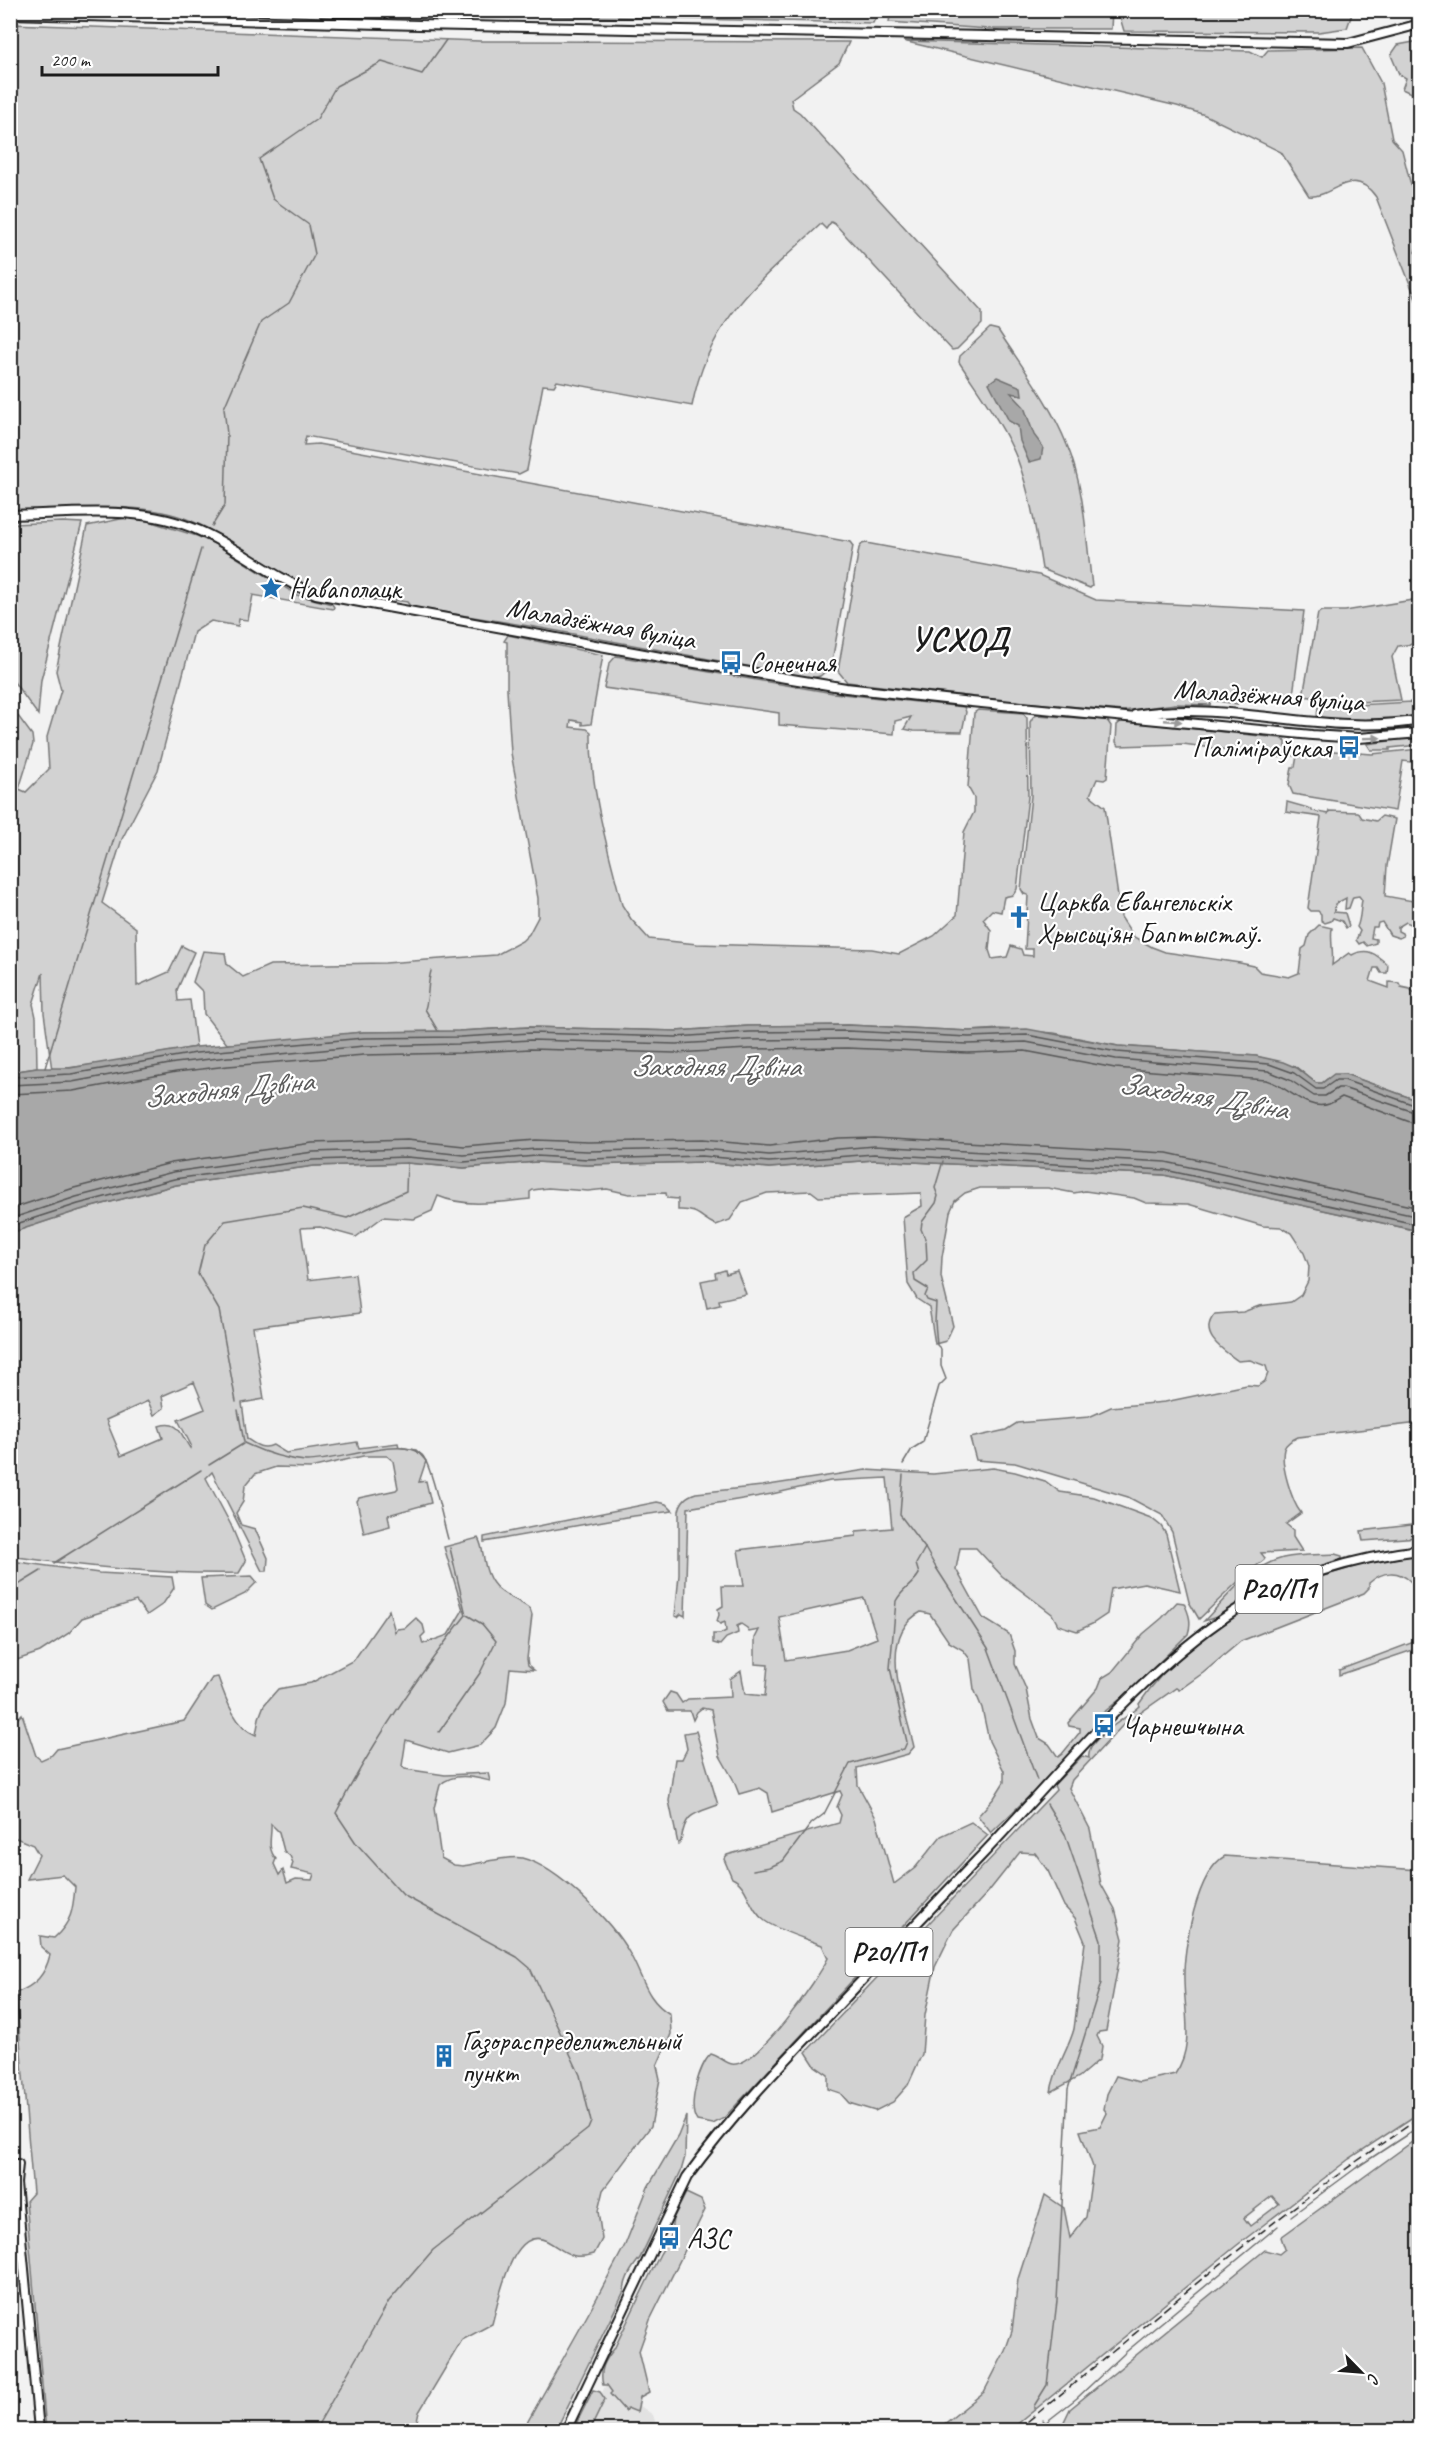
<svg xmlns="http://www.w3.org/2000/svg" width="1430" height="2441" font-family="Caveat,sans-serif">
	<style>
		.built { fill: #e2e2e2 }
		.green { fill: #d2d2d2; stroke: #777; stroke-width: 1.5; fill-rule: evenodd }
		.water { fill: #a8a8a8; stroke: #707070; stroke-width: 1.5 }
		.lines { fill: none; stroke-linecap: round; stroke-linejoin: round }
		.shore { stroke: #545454; stroke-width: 1.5 }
		.stream { stroke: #707070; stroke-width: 1.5 }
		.major-casing { stroke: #1c1c1c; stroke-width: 12 }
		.major { stroke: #fff; stroke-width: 8 }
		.rail { stroke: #1c1c1c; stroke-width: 1.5; stroke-dasharray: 9 4.5; stroke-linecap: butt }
		.oneway { fill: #999 }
		.labels { text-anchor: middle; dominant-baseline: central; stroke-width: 4.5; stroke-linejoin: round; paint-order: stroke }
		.shield { fill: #fff; stroke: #606060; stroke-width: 1.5 }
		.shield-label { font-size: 27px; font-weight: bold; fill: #1c1c1c }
		.poi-label { font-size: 28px; fill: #1c1c1c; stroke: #fff; text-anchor: start }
		.street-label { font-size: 28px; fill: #1c1c1c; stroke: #fff }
		.water-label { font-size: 30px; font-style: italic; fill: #5b5b5b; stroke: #fff }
		.district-label { font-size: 34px; font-weight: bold; letter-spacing: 1.5px; fill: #1c1c1c; stroke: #fff }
	</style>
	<rect width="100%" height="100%" fill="#f2f2f2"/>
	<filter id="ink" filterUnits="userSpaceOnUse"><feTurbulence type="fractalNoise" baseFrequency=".0167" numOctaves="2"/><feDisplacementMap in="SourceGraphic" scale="12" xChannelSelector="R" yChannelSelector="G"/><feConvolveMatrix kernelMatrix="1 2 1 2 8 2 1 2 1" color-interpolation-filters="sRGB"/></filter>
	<g filter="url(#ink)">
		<path class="built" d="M607,2382L653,2415L658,2430H585Z"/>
		<g class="green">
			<path d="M891,10H1112L1111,29H989L889,22Z"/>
			<path d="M309,11H879L873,23Z"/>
			<path d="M1118,11V10L1353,11L1347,28L1319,32L1124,31Z"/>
			<path d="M11,24L480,41L849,42L839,63L791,99L793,108L800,113L982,312V324L957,349L952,350L835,224L831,222L826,229L821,224C759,282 709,318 692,406L557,381L554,386L543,385L527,470L519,474L306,436L304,445L318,444L850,542L853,546L831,667L820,676L812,678L541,628L411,607L407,602C377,597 345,600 316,591C268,575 231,535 184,518C135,500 62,510 11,512Z"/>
			<path d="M903,41L1250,51L1262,57L1268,50L1362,48L1381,83L1392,139L1402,150L1419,217V242L1415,252L1419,256V307L1376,197C1352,163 1331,199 1309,196L1281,152L1205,115L1177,106Z"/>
			<path d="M1419,41H1420L1419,110L1411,93L1402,89L1406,78L1399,74L1391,55L1398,45Z"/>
			<path d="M990,328L998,330C1022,367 1051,404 1067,445C1085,488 1086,540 1092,586L1090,588L1042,569C1036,532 1031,496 1018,461C1004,426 980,394 959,362L960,356Z"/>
			<path d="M125,518L145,520L197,536L215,544L297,595L332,604L334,607L333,609L253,595L248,620L239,619L238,626L211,621L194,632L158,770L122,839L102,903L136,928L137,986L169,972L182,946L194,952L177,990L178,1001L190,1000L196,1047L106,1063L52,1070L44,1013L43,973L33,1004L36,1017L37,1068L11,1072L10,705L32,735L33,744L19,789L26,792L49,769L47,737L61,690L56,671L87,526Z"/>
			<path d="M63,522L82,523L41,680L38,715L11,678V524Z"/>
			<path d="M866,543L1039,575L1096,600L1304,611L1293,695L1257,691L1256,698L1237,704L1211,700L1210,705L1175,704L1123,711L1000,700L847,682L838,671L859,548L862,544Z"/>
			<path d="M1419,599V649L1413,644L1398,646L1392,657L1401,700L1356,702L1303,696L1318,613L1323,611H1345Z"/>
			<path d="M508,635L603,655L591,724L582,725V722L571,720L570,727L587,729L591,732C590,792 608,848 622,905L631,919L649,939L697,944L872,949L899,954L934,936L957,915L964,832L974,812V798L968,787L974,713L978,710L1023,713L1027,718L1028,797L1017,889L1013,895L1004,897L1001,912L992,910L983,919L991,930L989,950L992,959L1007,957L1011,946L1021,949L1023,955L1033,956V949H1025L1028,895L1024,894L1021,889L1031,796L1030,722L1033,717L1037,715L1107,720L1111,726L1107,778L1104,780L1097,779L1090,795L1105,807L1121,917L1134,937L1152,947L1165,952L1240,963L1254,966L1260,972L1289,977L1299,973L1302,949L1306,946L1309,935L1319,925L1332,928C1330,941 1334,952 1332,965L1349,953L1352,955C1368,947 1376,954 1388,965L1387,973H1381L1378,968H1374L1370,981L1389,988V982L1399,983L1401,987L1410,989L1419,997V1101L1345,1074L1327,1079L1322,1083H1316L1297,1068L1256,1056L1118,1046L1054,1033L1000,1029L969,1031L848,1025L748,1026L676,1031L529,1027L459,1031L363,1032L259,1043L227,1044L204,1014L203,992L193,982L203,951L225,953L227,964L243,977L270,965L385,963L496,955L522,941L529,934L538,917V898L511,753L507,690V642L504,641Z"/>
			<path d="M616,656L833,693L964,707L966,712L962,732L914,731L904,729L911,717L895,721L894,734L779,725V713L604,688L609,664Z"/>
			<path d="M1324,702L1356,705L1412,702L1413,715L1409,718C1378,721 1348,721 1317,717L1318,707Z"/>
			<path d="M1122,721L1280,738L1286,742V758L1183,744L1119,746L1116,742L1117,725Z"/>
			<path d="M1419,737V745L1390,748V750H1371L1367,744Z"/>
			<path d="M1295,748L1372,754L1419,749V763L1403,761L1395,811L1293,794L1289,785L1292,767H1295L1297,756H1294Z"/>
			<path d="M1287,802L1312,809V811L1328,814L1329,811L1358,812L1362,818L1376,821L1382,816L1395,819L1387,866L1385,896L1419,902L1417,928L1415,931L1411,924L1406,922L1398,927V931L1402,933L1403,936L1399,938L1390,935L1382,922L1378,923L1377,927H1373L1371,938L1376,939V943L1367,946L1363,942L1359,944L1356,940L1360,931L1357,927C1361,918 1360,910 1362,900L1359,896L1353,897L1349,908L1345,909L1346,898L1335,904L1334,912L1345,913L1349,926L1346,928L1342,921L1333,918L1331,921L1325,923L1321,920V914L1318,911H1311L1308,908L1321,817L1286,812Z"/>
			<path d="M874,1160L1164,1175L1419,1231V1423L1298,1437C1292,1440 1286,1443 1284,1449C1280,1464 1292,1502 1301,1513L1286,1524L1293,1530V1537L1302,1551L1261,1553L1265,1558L1264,1560L1247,1573L1199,1619L1189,1602L1172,1532L1162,1515L1128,1497L1015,1463L976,1460L970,1438L1006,1430L1017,1423L1089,1417L1111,1407L1165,1402L1247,1385L1258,1386L1265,1381L1268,1373L1266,1366L1250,1360L1238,1361C1223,1350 1197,1334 1215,1314L1243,1312L1259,1306L1291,1302L1301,1295L1308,1281L1309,1266L1304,1253L1291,1233L1281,1227L1263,1226L1188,1204L1146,1203L1134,1198L1085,1191L1074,1193L1048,1188H980L965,1193L955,1201L950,1212L942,1257L941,1277L953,1326L946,1341L935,1344L929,1307L917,1299L908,1284L903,1217L922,1206L921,1193L819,1197L811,1191L767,1193L742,1202L730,1220L716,1225C700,1218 699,1209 678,1210V1199L667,1198L666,1193L629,1194L607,1189L588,1191L548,1188L533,1190L530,1192V1199C500,1202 466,1208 438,1196L432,1211L414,1219L383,1217L356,1237L320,1227L301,1228L308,1280L355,1274L360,1313L253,1327L264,1399L242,1403L247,1439C256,1445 263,1450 273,1445L286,1453L357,1442L359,1448L398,1443L399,1447L416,1450L426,1461L419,1482L426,1481L431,1503L388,1515L390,1526L364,1533L357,1501L359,1498L396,1490L398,1488L393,1461L387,1456H363L310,1468L276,1467L255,1474L245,1486L243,1502L236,1513L241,1525L255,1529L268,1558L267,1571H262L212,1472L206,1478L231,1525L246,1561L239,1573C163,1575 86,1567 10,1556V1233L80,1210L176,1185L314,1166L407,1163L464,1168L536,1162L587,1165L702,1162L769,1168ZM194,1382L205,1409L178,1420L191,1445L190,1448C180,1434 180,1420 159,1426L163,1438L121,1456L106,1420L148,1401L154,1415L164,1408L162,1396Z"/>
			<path d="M725,1270L726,1274L737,1271L746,1294L719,1300L720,1305L707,1308L701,1281L716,1278L715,1273Z"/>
			<path d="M993,1468L1015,1472L1045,1481L1060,1492L1094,1497L1151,1518L1161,1526L1166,1534L1180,1591L1144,1583L1111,1589L1107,1614L1092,1624L1077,1631L1058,1625L1052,1614L1002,1576L976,1548H960L956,1569L983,1618L1009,1634L1015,1651V1664L1026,1689L1032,1719L1039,1738L1049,1744L1058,1757L1062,1754L1080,1732V1728L1069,1726L1068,1723L1098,1688L1102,1678L1112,1672L1143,1634L1162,1618L1177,1602L1184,1603C1189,1614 1192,1622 1188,1634L1129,1692L1103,1713L1089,1733L1048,1778L991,1833L978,1816L994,1798L1004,1782V1771L989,1741L982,1708L974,1689L970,1659L963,1650L949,1642L930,1614L921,1612C875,1636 905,1707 914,1747L908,1754L857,1768L858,1785L876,1818L894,1884L915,1868L941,1836L971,1822L988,1835L724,2118L713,2124L697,2121C687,2107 699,2065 711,2054C719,2056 725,2063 732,2064C757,2068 818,1979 828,1958L822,1945C804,1938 781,1932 765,1921C748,1909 749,1885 732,1878L724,1859L727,1855L839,1823L841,1815L837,1807L842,1795L840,1791L772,1812L768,1793L760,1788L739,1794L733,1779L720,1756L711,1710L702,1708L697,1712L693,1720L690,1711H668L663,1702L670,1692L676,1694L682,1703L688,1699L731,1697L730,1679L741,1671L745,1694L765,1696L768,1665L755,1664V1638L759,1630L749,1632L747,1628L741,1624L737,1626L738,1633L726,1638L720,1645L713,1643V1634H720L726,1631L725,1622L720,1624L717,1621L719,1615L718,1609L723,1606L722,1586H744L738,1550L856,1536V1531L892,1528L887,1478L830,1481L772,1494L688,1508L685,1616L681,1614L678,1617L675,1616L679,1575V1511C681,1501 686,1496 696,1493L762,1486L866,1470L933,1474ZM864,1598L877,1638L847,1650L786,1660L779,1617Z"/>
			<path d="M657,1502L666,1504L673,1511L626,1517L484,1542V1537Z"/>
			<path d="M1419,1524V1537L1363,1541L1361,1531Z"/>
			<path d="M478,1538C484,1548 483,1563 488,1574C496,1595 515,1597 530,1609L532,1615L527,1659L528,1665L534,1670L510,1668L506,1703L496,1728L480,1745L448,1753L406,1740L402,1766L405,1769L445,1775L488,1773L490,1781C473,1777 454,1772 440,1785L434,1808L441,1858L454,1865L463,1866C477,1864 509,1855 522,1858C558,1867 612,1922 630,1954C643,1977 646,2000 670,2014L671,2034L657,2066L660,2079L651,2126L603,2190L598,2211L602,2239L594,2254C571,2261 565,2251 547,2241C512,2223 498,2303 492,2324L462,2340L419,2412L415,2430H46L26,2201L33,2193L16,1993C36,1985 45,1975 50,1955L41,1947L40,1936L54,1938C72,1922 73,1909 75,1887L63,1875L27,1879L39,1855L33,1845L11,1836V1725L22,1714L36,1756L41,1760L52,1755L57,1749L184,1721L212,1678L218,1677C225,1697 235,1728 256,1735L259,1718L264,1705L278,1689L311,1683L354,1660L389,1610L395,1632L397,1629L405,1628L416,1618L423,1625L425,1633L421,1637L423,1644L448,1635L463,1610L444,1547ZM271,1824L279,1832L284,1851L290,1856L293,1863L291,1869L314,1874L312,1880L296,1879L287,1883L283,1870L279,1875L274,1864L276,1859C266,1847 272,1837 271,1824Z"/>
			<path d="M1335,1554L1342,1556V1558L1264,1589L1217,1617L1204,1621C1227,1597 1250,1566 1283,1558C1300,1554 1318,1555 1335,1554Z"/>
			<path d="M1419,1555V1581L1411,1582C1398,1569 1382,1571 1369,1583V1588L1364,1593L1241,1641L1203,1673L1179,1690L1176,1688L1123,1725L1072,1780L1069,1788L1090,1829L1101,1884L1115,1909L1123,1939L1106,2031L1099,2032L1097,2036L1102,2046L1100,2059L1079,2077L1051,2092C1054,2069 1068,2051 1074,2029L1085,1942L1075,1918L1064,1906L1048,1871L1035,1853L1020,1852L989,1891L953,1930L935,1967L925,2015L922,2054L908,2085L893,2102L875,2111L849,2103L840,2093L828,2089V2075L815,2066L806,2052L1056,1790L1054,1785L1082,1756L1089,1758C1085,1739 1128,1718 1140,1706L1139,1704C1196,1618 1319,1565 1419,1555Z"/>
			<path d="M11,1561L99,1573L172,1577L174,1588L163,1604L147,1615L136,1601L82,1618L69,1633L40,1652L11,1662Z"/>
			<path d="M252,1576L257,1582L245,1594L212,1610L205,1605L201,1578Z"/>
			<path d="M1419,1640V1648L1339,1675V1670Z"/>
			<path d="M696,1731L718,1805C693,1814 685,1813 681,1841L678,1844L669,1801L675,1759H682L687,1749L684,1733Z"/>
			<path d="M1225,1856L1419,1870V2113L1349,2159L1236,2246L1010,2430H937L984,2392L1005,2351L1012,2331L1018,2279L1045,2195L1064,2208L1070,2238L1086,2217L1093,2167L1080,2131L1100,2127L1107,2113L1104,2109L1107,2094L1116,2076L1139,2082L1175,2074C1195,2046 1184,2011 1184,1979C1183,1948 1197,1871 1225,1856ZM1272,2196L1279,2204L1250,2226L1244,2218Z"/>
			<path d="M686,2116L685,2157L681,2171L640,2258C632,2268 625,2278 624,2291L556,2430H523L592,2307L625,2245L648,2187L678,2136Z"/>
			<path d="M1419,2137V2430H1060L1070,2409L1265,2250L1279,2254L1285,2249L1281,2237Z"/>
			<path d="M686,2193L701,2200L705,2210L650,2320L639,2351L649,2392L640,2397L637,2412L627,2408L625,2411L610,2394L612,2392L607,2385H603C599,2370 605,2360 614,2349L660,2254L673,2232L671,2231L673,2219Z"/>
			<path d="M593,2390L600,2392L605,2399L590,2430H573Z"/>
		</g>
		<g class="water">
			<path d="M997,377L1021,387L1022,395L1011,393L1024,407L1034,435L1043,447L1041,459L1029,462L1020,441L1018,426L1009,421L989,383Z"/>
			<path d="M848,1025L969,1031L1027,1029L1118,1046L1256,1056L1283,1062L1297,1068L1316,1083H1322L1334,1074H1345L1419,1101V1231L1164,1175L874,1160L769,1168L702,1162L587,1165L536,1162L464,1168L407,1163L314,1166L176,1185L80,1210L11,1233V1072L37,1068H70L196,1047L363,1032L459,1031L529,1027L676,1031L748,1026Z"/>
		</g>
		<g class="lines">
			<g class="shore">
				<path d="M10,1077L71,1074L196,1053L364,1038L460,1037L530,1033L676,1037L749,1032L848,1031L969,1037L1027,1035L1117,1052L1269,1064L1294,1073L1316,1089H1323L1336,1080H1344L1420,1107"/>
				<path d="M10,1085L72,1082L175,1063L228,1057L260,1056L364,1046L460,1044L530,1040L676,1044L749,1040L848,1039L968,1044L1026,1042L1116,1059L1268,1071L1290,1080L1314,1096H1325L1338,1088H1343L1420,1114"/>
				<path d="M10,1094L73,1091L176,1072L228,1066L364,1055L460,1053L530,1049L675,1053L749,1049L847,1048L968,1053L1025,1051L1115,1068L1266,1080C1288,1086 1307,1112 1329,1104C1334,1102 1338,1099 1342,1097L1410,1122L1420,1123"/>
				<path d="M10,1209L74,1188L171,1163L312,1143L407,1140L464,1146L535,1140L588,1142L702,1140L769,1146L838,1138L874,1137L1167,1153L1420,1208"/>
				<path d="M10,1219L76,1197L173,1172L313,1152L407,1149L464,1155L536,1149L588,1151L702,1149L769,1155L874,1146L1166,1162L1420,1217"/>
				<path d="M10,1226L78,1204L174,1179L313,1160L407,1157L464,1162L536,1156L588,1159L702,1156L769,1162L874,1154L1165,1170L1420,1225"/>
			</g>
			<g class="stream">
				<path d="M212,526L225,505L227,434L224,408L261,322L289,303L315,254L309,225L273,199L259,159L317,119L336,86L382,62L422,74L446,40"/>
				<path d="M431,971C427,985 429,998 425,1009L438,1031"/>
				<path d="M45,1068L201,549"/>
				<path d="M236,1402L219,1310L198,1274L205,1245L225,1221L303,1208L347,1218L406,1191L407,1163"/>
				<path d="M238,1410L244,1442"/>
				<path d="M244,1443C265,1453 283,1459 305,1461C332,1463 404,1435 422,1455C432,1466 443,1522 448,1539"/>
				<path d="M903,1464L912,1449L923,1442L939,1386L946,1379L941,1366V1349L937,1345L935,1322L936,1303L927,1300L925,1296L928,1289L915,1281L914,1273L927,1260L926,1241L921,1229L922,1222L936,1203L938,1196L935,1188L943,1161"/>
				<path d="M209,1465L243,1444"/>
				<path d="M903,1475L900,1515L925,1548L935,1566L988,1648L1037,1780"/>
				<path d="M54,1563L201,1470"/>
				<path d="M10,1590L41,1571"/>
				<path d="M439,1732L480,1673L496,1641L482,1624L467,1615"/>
				<path d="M753,1870L770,1867L783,1861L811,1824L824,1814L850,1764L904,1749L907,1742L890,1668L896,1601C902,1589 912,1586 919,1574L916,1564L925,1548"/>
				<path d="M1291,2216L1356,2168L1420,2126"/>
				<path d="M1034,2409V2406L1047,2385L1057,2301L1068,2089L1101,1983V1940L1065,1834L1047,1804"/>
				<path d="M1043,2420L1051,2430"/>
				<path d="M315,2430L389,2301L433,2250L588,2129L591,2122L580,2075L530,1968L517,1957L403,1895L356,1843L336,1813C372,1743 417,1677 466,1615L450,1548"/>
				<path d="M1036,2430L1077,2398L1127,2351L1278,2226"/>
			</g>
			<g class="major-casing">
				<g id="major">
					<path d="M10,14L419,25L1348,43L1420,24"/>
					<path d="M10,515C73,514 141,504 200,531C241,549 274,579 316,594L677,660L846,688L971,702L1312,735L1359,738L1420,733"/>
					<path d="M1135,715C1229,699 1324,737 1420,720"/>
					<path d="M10,2164H18L16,2183L39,2430"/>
					<path d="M566,2430L687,2177C729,2119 778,2068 827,2017C877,1964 928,1912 978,1859C1058,1776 1137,1675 1233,1612C1286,1577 1357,1557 1420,1550"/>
				</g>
			</g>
			<use href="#major" class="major"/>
			<path class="rail" d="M1017,2430C1149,2323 1277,2212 1420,2118"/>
		</g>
		<defs><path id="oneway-solid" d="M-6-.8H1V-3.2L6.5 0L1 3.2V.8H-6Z" transform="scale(1.5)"/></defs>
		<g class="oneway">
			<use href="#oneway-solid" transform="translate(1173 721) rotate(5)"/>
			<use href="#oneway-solid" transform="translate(1372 738) rotate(-2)"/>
		</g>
	</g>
	<defs>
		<g id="sight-bare" transform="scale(1.8)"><path d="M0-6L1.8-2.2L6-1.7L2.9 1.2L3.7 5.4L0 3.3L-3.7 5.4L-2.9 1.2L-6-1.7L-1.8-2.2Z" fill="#1f6fb2" stroke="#fff" stroke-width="2.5" paint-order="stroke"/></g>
		<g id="bus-bare" transform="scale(1.8)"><path d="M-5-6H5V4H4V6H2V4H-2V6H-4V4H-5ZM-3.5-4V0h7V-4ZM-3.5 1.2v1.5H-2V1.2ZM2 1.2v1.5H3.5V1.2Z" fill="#1f6fb2" stroke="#fff" stroke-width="2.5" paint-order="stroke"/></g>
		<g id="church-bare" transform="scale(1.8)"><path d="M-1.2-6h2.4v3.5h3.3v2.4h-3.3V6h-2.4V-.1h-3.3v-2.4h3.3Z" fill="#1f6fb2" stroke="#fff" stroke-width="2.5" paint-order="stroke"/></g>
		<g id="building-bare" transform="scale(1.8)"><path d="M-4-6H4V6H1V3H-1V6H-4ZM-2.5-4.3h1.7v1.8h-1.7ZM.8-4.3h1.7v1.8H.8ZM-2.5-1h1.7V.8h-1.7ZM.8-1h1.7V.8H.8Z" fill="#1f6fb2" stroke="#fff" stroke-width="2.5" paint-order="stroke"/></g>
	</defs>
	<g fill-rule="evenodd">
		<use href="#sight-bare" x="271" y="588"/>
		<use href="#bus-bare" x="731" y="662"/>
		<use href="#bus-bare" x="1349" y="747"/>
		<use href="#church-bare" x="1019" y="917"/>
		<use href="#bus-bare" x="1104" y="1725"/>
		<use href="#building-bare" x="444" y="2056"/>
		<use href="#bus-bare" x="669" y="2238"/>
	</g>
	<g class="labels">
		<g class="shield">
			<rect x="1235.5" y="1565" width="87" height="48" rx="4.5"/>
			<rect x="845.5" y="1928" width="87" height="48" rx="4.5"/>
		</g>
		<g class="shield-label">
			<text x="1279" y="1589">Р20/П1</text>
			<text x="889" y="1952">Р20/П1</text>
		</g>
		<g class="poi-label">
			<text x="289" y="588">Наваполацк</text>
			<text x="749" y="662">Сонечная</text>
			<text x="1331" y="747" text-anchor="end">Паліміраўская</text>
			<text x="1037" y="901">Царква Евангельскіх<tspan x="1037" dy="32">Хрысьціян Баптыстаў.</tspan></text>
			<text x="1122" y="1725">Чарнешчына</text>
			<text x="462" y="2040">Газораспределительный<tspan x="462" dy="32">пункт</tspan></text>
			<text x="687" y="2238">АЗС</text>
		</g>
		<g class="street-label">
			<text transform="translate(601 623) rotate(10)">Маладзёжная вуліца</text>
			<text transform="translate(1269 695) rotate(4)">Маладзёжная вуліца</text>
		</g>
		<g class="water-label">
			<text x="715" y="1066">Заходняя Дзвіна</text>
			<text transform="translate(228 1089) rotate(-6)">Заходняя Дзвіна</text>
			<text transform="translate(1203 1096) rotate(9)">Заходняя Дзвіна</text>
		</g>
		<g class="district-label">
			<text x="960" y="638">УСХОД</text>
		</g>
	</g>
	<rect width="1430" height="2441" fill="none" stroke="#fff" stroke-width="36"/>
	<rect x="18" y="18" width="1394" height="2405" fill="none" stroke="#1c1c1c" stroke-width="2" filter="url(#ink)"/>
	<g transform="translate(1361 2372) rotate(115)" stroke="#ffffff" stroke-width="4.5" paint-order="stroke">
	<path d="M0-4.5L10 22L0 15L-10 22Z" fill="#1c1c1c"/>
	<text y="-9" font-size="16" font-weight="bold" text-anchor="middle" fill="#1c1c1c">С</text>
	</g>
	<path d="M42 66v9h176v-9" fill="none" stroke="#1c1c1c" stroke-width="3"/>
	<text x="51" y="66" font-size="18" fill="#1c1c1c" stroke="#ffffff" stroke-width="4.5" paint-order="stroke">200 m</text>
</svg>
